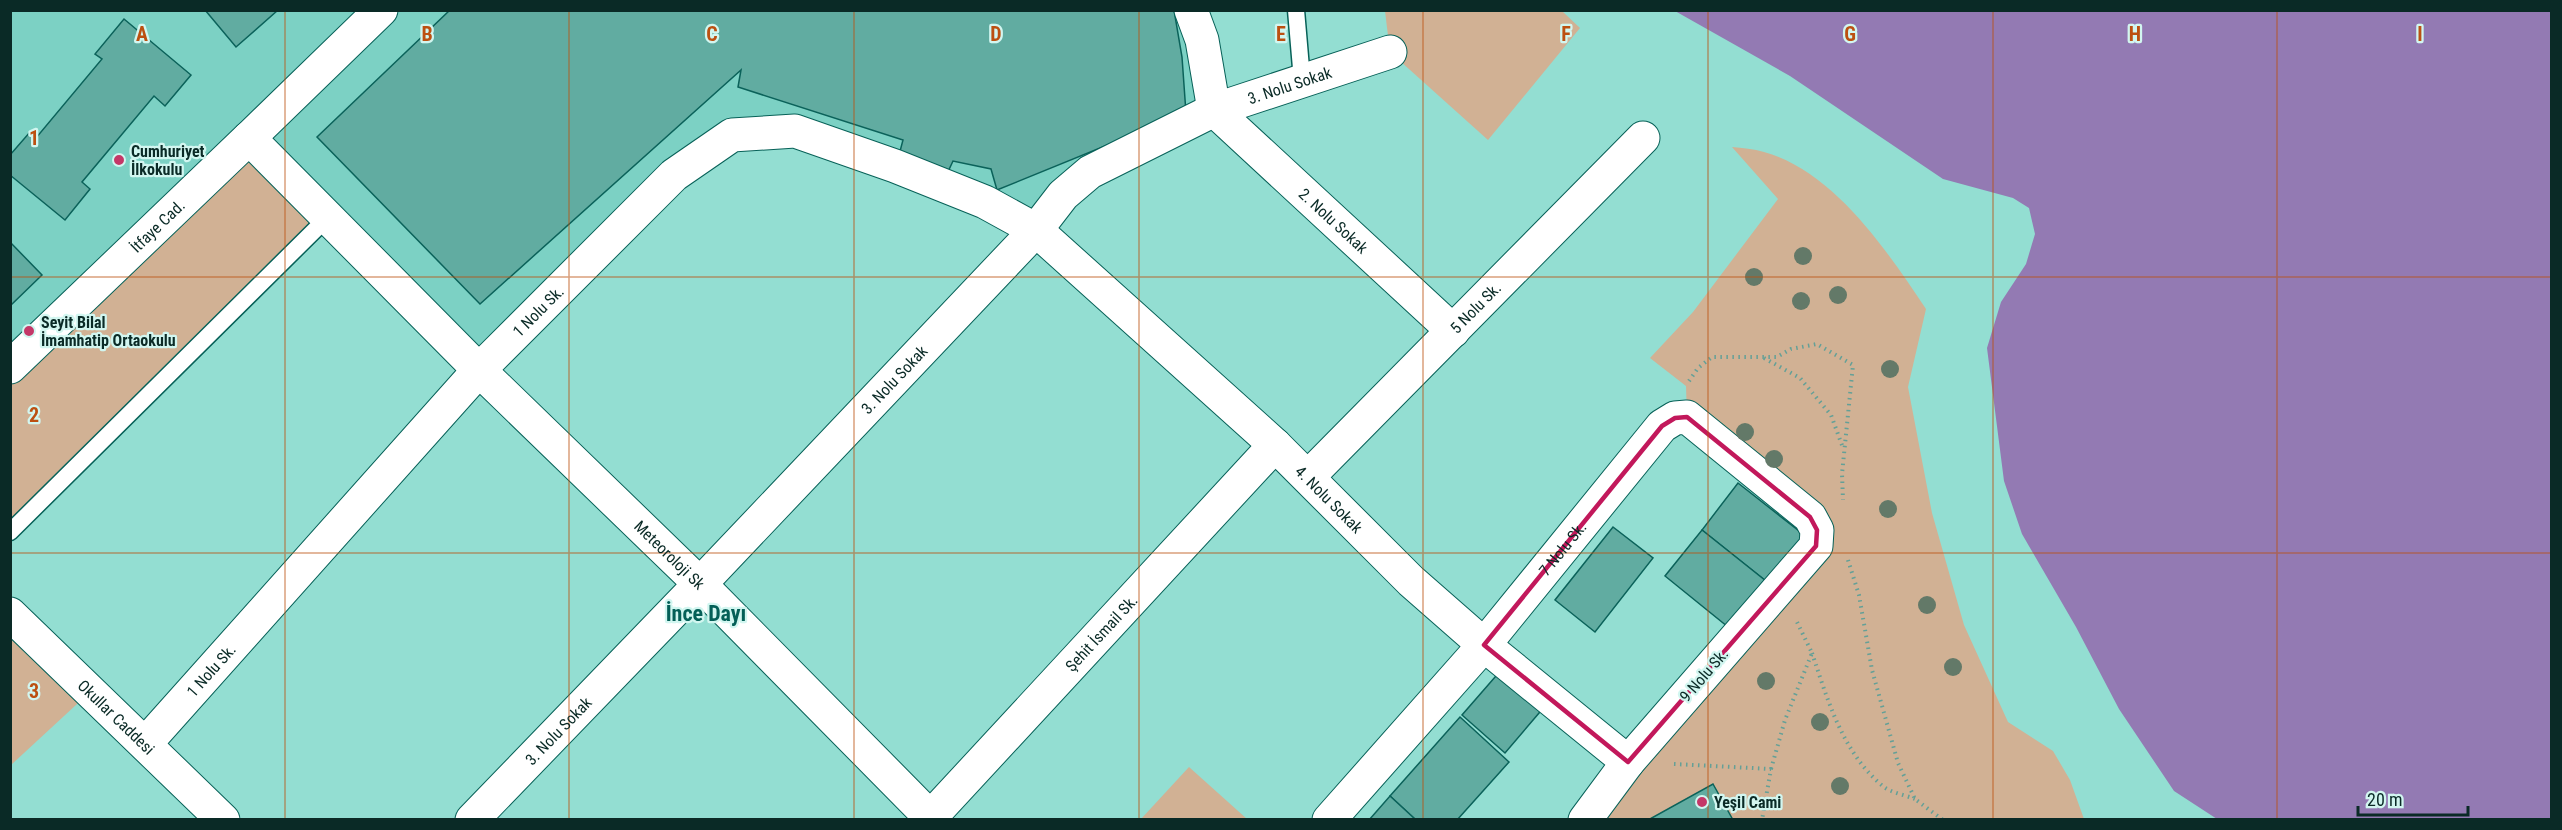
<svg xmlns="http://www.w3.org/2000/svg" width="2562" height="830" font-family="'Roboto Condensed',sans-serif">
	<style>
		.built { fill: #7cd1c4 }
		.green { fill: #d1b194 }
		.water { fill: #937ab3 }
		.building { fill: #61aca1; stroke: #0b625a; stroke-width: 1.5 }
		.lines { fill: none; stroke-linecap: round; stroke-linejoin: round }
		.service-casing { stroke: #076158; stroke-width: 19 }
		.minor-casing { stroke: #076158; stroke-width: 35 }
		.tertiary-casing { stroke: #076158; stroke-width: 35 }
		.secondary-casing { stroke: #076158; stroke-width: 35 }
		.path { stroke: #64a097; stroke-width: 4; stroke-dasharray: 1.5 4.5; stroke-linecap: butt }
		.service { stroke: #fff; stroke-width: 16 }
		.minor { stroke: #fff; stroke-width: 33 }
		.tertiary { stroke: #fff; stroke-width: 33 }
		.secondary { stroke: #fff; stroke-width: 33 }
		.tree { fill: #637968 }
		.marked { fill: none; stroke: #c2185b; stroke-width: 4.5; stroke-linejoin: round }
		.grid { fill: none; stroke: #bc5011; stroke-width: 1.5; stroke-opacity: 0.55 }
		.poi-dot { fill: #c43768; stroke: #d2f6f0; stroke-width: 2 }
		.labels { text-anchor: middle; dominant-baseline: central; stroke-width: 4.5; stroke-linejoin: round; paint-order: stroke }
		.street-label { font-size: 16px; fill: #0a2a26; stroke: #d2f6f0 }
		.poi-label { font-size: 16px; font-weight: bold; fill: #0a2a26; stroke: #d2f6f0; text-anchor: start }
		.district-label { font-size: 22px; font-weight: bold; fill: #045f57; stroke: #d2f6f0 }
		.grid-label { font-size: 20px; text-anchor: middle; font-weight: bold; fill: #bc5011; stroke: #d2f6f0; stroke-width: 4.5; stroke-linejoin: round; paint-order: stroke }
	</style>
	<rect width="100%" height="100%" fill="#93ded2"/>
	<path class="built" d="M1191,10L1214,110L1090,172L1036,230L895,166L732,135L479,370L327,218L11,367V11Z"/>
	<g class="green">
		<path d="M1385,11H1562L1580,28L1488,140L1390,52Z"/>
		<path d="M249,138L327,218L11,532V367Z"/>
		<path d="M1732,147C1742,148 1754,149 1764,152C1835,172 1887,251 1926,309L1908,387L1932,513L1964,625L2008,722L2053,751L2070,780L2084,819L1594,820L1817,530L1687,417L1686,386L1650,358L1693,312L1778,199Z"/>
		<path d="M11,614L89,690L77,704L11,765Z"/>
		<path d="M1189,767L1247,819H1141Z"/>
	</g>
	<path class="water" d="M1675,11H2551V819H2217L2174,791L2119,709L2076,627L2022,534L2004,481L1987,348L2001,302L2026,264L2035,234L2029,208L2013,198L1943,179L1790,76Z"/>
	<g class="building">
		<path d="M205,10H278L236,47Z"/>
		<path d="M450,10H1174L1182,57L1186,113L997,190L991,169L953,161L946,176L899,155L903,140L738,87L741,70L480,304L317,137Z"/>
		<path d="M124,19L191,75L165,106L154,96L82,182L90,189L65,220L10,175V155L30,132L36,138L102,59L95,54Z"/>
		<path d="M10,242L42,275L10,306Z"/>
		<path d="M1738,483L1808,538L1771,585L1702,530Z"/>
		<path d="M1613,527L1653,558L1595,632L1555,600Z"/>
		<path d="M1702,530L1771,585L1733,631L1665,576Z"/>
		<path d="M1502,669L1545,706L1505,753L1462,715Z"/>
		<path d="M1460,717L1509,762L1457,820H1416L1390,796Z"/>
		<path d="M1713,784L1733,820H1648Z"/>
		<path d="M1390,796L1416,820H1369Z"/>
	</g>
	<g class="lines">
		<g class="service-casing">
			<g id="service">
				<path d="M1296,10L1302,80"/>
				<path d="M10,532L327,218"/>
			</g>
		</g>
		<g class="minor-casing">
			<g id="minor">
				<path id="s1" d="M381,10L249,138L479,370L700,584L933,820"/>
				<path id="s2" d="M1191,10L1202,40L1214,110L1453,331"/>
				<path id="s3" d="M1308,477L1643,138"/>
				<path id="s4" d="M145,744L479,370L674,175L732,135L795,131L895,166L985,202L1036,230L1275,445L1411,581L1484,645L1628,762"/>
				<path id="s5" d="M472,820L700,584L1036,230L1063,195L1090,172L1214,110L1390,52"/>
				<path id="s6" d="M928,820L1275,445"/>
				<path id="s7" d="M1329,820L1484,645L1662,426L1675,418L1687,417L1810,517L1817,530L1816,546L1628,762L1585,820"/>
			</g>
		</g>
		<g class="tertiary-casing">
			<g id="tertiary">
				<path id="s8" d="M10,367L249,138"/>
			</g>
		</g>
		<g class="secondary-casing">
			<g id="secondary">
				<path id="s9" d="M10,614L223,820"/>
			</g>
		</g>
		<g class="path">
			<path d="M1764,358L1800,378L1831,415L1843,448"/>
			<path d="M1689,381L1698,368L1712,357H1777L1791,349L1817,344L1853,365L1842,474L1843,500"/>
			<path d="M1848,560L1859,595L1872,670L1898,763L1915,799L1943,820"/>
			<path d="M1812,653C1828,701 1843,754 1884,787C1892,793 1905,795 1915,799"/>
			<path d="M1674,764L1771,769L1762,820"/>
			<path d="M1771,769L1785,720L1812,653L1797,622"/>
		</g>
		<use href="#service" class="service"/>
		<use href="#minor" class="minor"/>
		<use href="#tertiary" class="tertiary"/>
		<use href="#secondary" class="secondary"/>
	</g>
	<g class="tree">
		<circle cx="1803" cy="256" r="9"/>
		<circle cx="1754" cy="277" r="9"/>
		<circle cx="1838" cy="295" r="9"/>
		<circle cx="1801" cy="301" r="9"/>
		<circle cx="1890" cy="369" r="9"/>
		<circle cx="1745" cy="432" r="9"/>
		<circle cx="1774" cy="459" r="9"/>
		<circle cx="1888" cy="509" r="9"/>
		<circle cx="1927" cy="605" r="9"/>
		<circle cx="1953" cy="667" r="9"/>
		<circle cx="1766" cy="681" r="9"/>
		<circle cx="1820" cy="722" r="9"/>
		<circle cx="1840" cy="786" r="9"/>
	</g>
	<path class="marked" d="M1687,417L1810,517L1817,530L1816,546L1628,762L1484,645L1662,426L1675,418Z"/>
	<path class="grid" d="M285,10V820M569,10V820M854,10V820M1139,10V820M1423,10V820M1708,10V820M1993,10V820M2277,10V820M10,277H2552M10,553H2552"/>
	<g class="poi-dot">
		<circle cx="119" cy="160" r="6"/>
		<circle cx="29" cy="331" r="6"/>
		<circle cx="1702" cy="802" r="6"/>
	</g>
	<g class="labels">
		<g class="street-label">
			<text stroke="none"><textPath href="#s5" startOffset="1114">3. Nolu Sokak</textPath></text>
			<text stroke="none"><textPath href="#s2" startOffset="266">2. Nolu Sokak</textPath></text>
			<text stroke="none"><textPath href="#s8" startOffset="204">İtfaye Cad.</textPath></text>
			<text stroke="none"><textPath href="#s3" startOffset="238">5 Nolu Sk.</textPath></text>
			<text stroke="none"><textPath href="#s4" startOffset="585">1 Nolu Sk.</textPath></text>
			<text stroke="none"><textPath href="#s5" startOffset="610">3. Nolu Sokak</textPath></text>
			<text stroke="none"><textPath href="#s4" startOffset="1570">4. Nolu Sokak</textPath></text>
			<text stroke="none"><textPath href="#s7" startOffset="358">7 Nolu Sk.</textPath></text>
			<text stroke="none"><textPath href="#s1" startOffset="776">Meteoroloji Sk</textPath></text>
			<text stroke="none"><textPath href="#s6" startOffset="255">Şehit İsmail Sk.</textPath></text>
			<text stroke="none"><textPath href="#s4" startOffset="99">1 Nolu Sk.</textPath></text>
			<text transform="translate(1704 675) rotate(-49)">9 Nolu Sk.</text>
			<text stroke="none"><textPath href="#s9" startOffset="148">Okullar Caddesi</textPath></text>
			<text stroke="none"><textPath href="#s5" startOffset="124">3. Nolu Sokak</textPath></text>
		</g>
		<g class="poi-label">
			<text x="131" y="151">Cumhuriyet<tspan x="131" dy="18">İlkokulu</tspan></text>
			<text x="41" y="322">Seyit Bilal<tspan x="41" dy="18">İmamhatip Ortaokulu</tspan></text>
			<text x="1714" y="802">Yeşil Cami</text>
		</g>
		<g class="district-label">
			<text x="706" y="613">İnce Dayı</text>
		</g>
	</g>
	<g class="grid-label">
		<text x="142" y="41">A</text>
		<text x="427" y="41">B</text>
		<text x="712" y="41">C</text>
		<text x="996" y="41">D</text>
		<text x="1281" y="41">E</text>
		<text x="1566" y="41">F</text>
		<text x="1850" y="41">G</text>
		<text x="2135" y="41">H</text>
		<text x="2420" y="41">I</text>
		<text x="34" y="145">1</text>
		<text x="34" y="422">2</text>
		<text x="34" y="698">3</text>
	</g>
	<rect width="2562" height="830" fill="none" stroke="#0a2a26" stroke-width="24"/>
	<path d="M2358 806v9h110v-9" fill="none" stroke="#0a2a26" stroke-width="3"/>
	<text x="2367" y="806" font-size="18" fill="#0a2a26" stroke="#d2f6f0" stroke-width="4.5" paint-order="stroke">20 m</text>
</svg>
